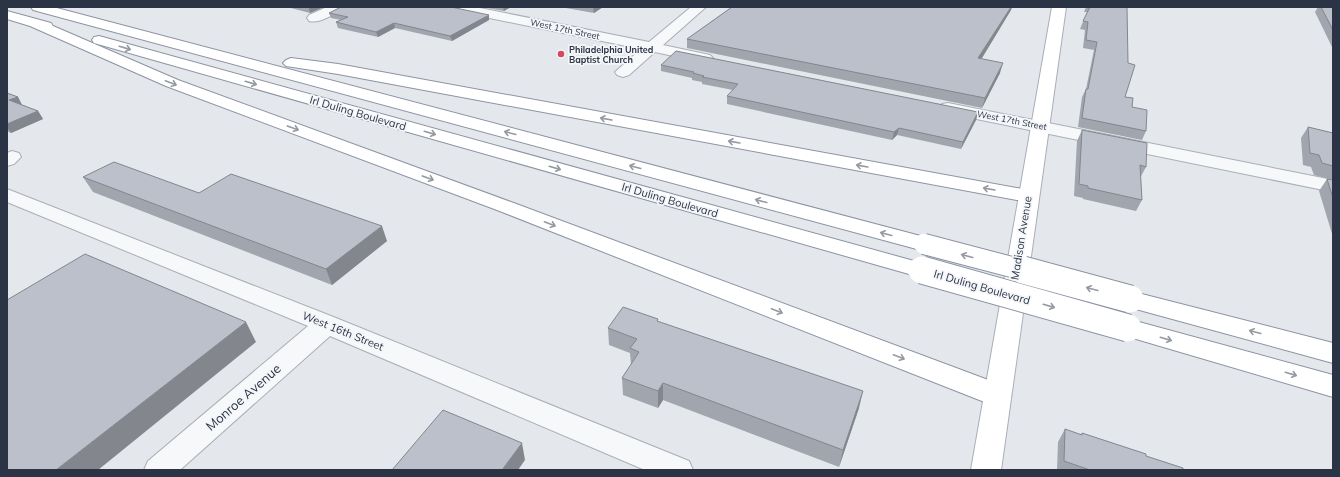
<svg xmlns="http://www.w3.org/2000/svg" width="1340" height="477" font-family="Mulish,sans-serif">
	<style>
		.lines { fill: none; stroke-linecap: round; stroke-linejoin: round }
		.street-casing { stroke: #a9aeb7; stroke-width: 2 }
		.secondary-casing { stroke: #a9aeb7; stroke-width: 2 }
		.highway-casing { stroke: #8b94a3; stroke-width: 2 }
		.street { fill: #f7f8fa; fill-rule: evenodd }
		.secondary { fill: #fff; fill-rule: evenodd }
		.highway { fill: #fff; fill-rule: evenodd }
		.highway-bridge-far1-casing { stroke: #8b94a3; stroke-width: 22; stroke-linecap: butt }
		.highway-bridge-casing { stroke: #8b94a3; stroke-width: 29; stroke-linecap: butt }
		.highway-bridge-far1 { stroke: #fff; stroke-width: 20 }
		.highway-bridge { stroke: #fff; stroke-width: 27 }
		.wall { fill: #a1a5ae }
		.shaded-wall { fill: #83868d }
		.building { fill: #bbc0ca; stroke: #83868d }
		.oneway { stroke: #959aa2 }
		.poi-dot { fill: #d1495b; stroke: #f4f6f9; stroke-width: 1.5 }
		.labels { text-anchor: middle; dominant-baseline: central; stroke-width: 3.5; stroke-linejoin: round; paint-order: stroke }
		.far-street-label { font-size: 9px; fill: #2b3445; stroke: #f4f6f9 }
		.far-poi-label { font-size: 9px; font-weight: bold; fill: #2b3445; stroke: #f4f6f9; text-anchor: start }
		.street-label { font-size: 11px; fill: #2b3445; stroke: #f4f6f9 }
		.near-street-label { font-size: 13px; fill: #2b3445; stroke: #f4f6f9 }
	</style>
	<rect width="100%" height="100%" fill="#e4e7ec"/>
	<g class="lines">
		<g class="street-casing">
			<g id="street">
				<path d="M327,7H345L343,10C333,14 320,24 309,21L307,18L309,15Z"/>
				<path d="M448,7H475L649,42L691,7H706L663,45L710,55L713,58L710,61L705,63L655,52L629,75L623,77L617,75L615,72L641,49L455,11L450,10Z"/>
				<path d="M948,103L1333,180V192L942,112L939,108L942,104Z"/>
				<path d="M12,151L19,153L21,157L14,164L7,166V153Z"/>
				<path d="M7,189L336,318L689,461L693,470H645L330,336L180,470H144L148,461L308,326L7,202Z"/>
			</g>
		</g>
		<g class="secondary-casing">
			<path id="secondary" d="M1052,7H1066L1001,470H971Z"/>
		</g>
		<g class="highway-casing">
			<g id="highway">
				<path d="M31,7H53L932,239L935,244L932,249L924,251L33,10Z"/>
				<path d="M7,11L51,23L53,26L178,80L511,202L1007,387L1011,395L1007,403L997,406L987,403L497,210L166,86L30,26L7,19Z"/>
				<path d="M99,36L925,264L929,269L925,274L917,277L909,274L94,43L92,40L94,37Z"/>
				<path d="M291,58L338,64L1028,190L1035,192L1038,196L1035,200L1028,202L338,74L286,66L283,63L286,60Z"/>
				<path d="M1130,291L1333,343V363L1121,305L1118,299L1121,293Z"/>
				<path d="M1128,319L1333,375V397L1119,334L1115,328L1119,322Z"/>
			</g>
		</g>
		<use href="#street" class="street"/>
		<use href="#secondary" class="secondary"/>
		<use href="#highway" class="highway"/>
		<g class="highway-bridge-far1-casing">
			<g id="highway-bridge-far1">
				<path d="M924,244L1027,271"/>
				<path d="M917,269L926,271"/>
			</g>
		</g>
		<g class="highway-bridge-casing">
			<g id="highway-bridge">
				<path d="M922,270L1128,328"/>
				<path d="M1023,270L1130,299"/>
			</g>
		</g>
		<use href="#highway-bridge-far1" class="highway-bridge-far1"/>
		<use href="#highway-bridge" class="highway-bridge"/>
	</g>
	<g class="wall">
		<path d="M287,7H324L310,13Z"/>
		<path d="M482,7H511L504,11Z"/>
		<path d="M560,7H603L594,13Z"/>
		<path d="M732,7H1012L1011,10L981,59L1000,73L982,108L687,48V39Z"/>
		<path d="M1086,7H1127L1125,97L1132,107L1146,131L1142,140L1078,127L1082,97L1086,89L1094,50L1083,48L1085,30L1080,29L1087,12H1084Z"/>
		<path d="M1318,7H1333V49L1315,12Z"/>
		<path d="M329,13L489,20L452,41L395,28L378,37L338,28L336,22L341,20L331,18Z"/>
		<path d="M661,65L978,112L976,120L961,149L897,135L892,140L727,104V96L733,90L702,84V82L692,80V78L661,71Z"/>
		<path d="M7,93L18,97L22,105L38,111L43,119L11,133L7,131Z"/>
		<path d="M1308,127L1333,133V180L1314,175L1311,167L1303,165L1301,138Z"/>
		<path d="M1082,130L1146,167L1140,178L1142,200L1136,211L1083,199V198L1074,196L1077,141Z"/>
		<path d="M83,177L199,193L387,241L332,285L93,192Z"/>
		<path d="M1327,179L1333,180V237L1319,191Z"/>
		<path d="M658,321L859,408L839,467L663,400L658,408L623,395L622,378L631,365L630,353L609,345L608,328Z"/>
		<path d="M1065,429L1081,435L1082,433L1183,470H1057L1058,442Z"/>
	</g>
	<g class="shaded-wall">
		<path d="M311,7H324L310,13L309,8Z"/>
		<path d="M503,7H511L504,11Z"/>
		<path d="M593,7H603L594,13Z"/>
		<path d="M1011,7H1012L1011,10L976,68L978,58Z"/>
		<path d="M489,15V20L452,41L450,36Z"/>
		<path d="M394,23L395,28L378,37L376,32Z"/>
		<path d="M1003,63L1000,73L982,108L985,98Z"/>
		<path d="M18,97L22,105L9,100Z"/>
		<path d="M38,111L43,119L11,133L7,127V124Z"/>
		<path d="M978,112L976,120L961,149L963,142Z"/>
		<path d="M899,128L897,135L892,140L894,132Z"/>
		<path d="M382,226L387,241L332,285L326,269Z"/>
		<path d="M246,322L256,342L98,470H56Z"/>
		<path d="M663,383V400L658,408V391Z"/>
		<path d="M863,391L859,408L839,467L843,450Z"/>
		<path d="M522,443L525,460L518,470H502Z"/>
	</g>
	<g class="building">
		<path d="M341,7H451L489,15L450,36L394,23L376,32L336,22L348,17L329,13Z"/>
		<path d="M732,7H1011L978,58L1003,63L985,98L687,39Z"/>
		<path d="M1090,7H1127L1128,63L1135,65L1125,97L1133,98L1132,107L1147,110L1146,131L1082,118L1086,89H1088L1097,42L1086,40L1088,22L1083,21Z"/>
		<path d="M1321,7H1333V30Z"/>
		<path d="M676,51L978,112L963,142L899,128L894,132L727,96L738,84L702,77L704,76L693,73L694,72L661,65Z"/>
		<path d="M7,93L18,97L9,100L38,111L7,124Z"/>
		<path d="M1308,127L1333,133V166L1322,163L1319,155L1310,153Z"/>
		<path d="M1082,130L1147,143L1146,167L1140,165L1142,200L1088,188V186L1079,184Z"/>
		<path d="M114,162L199,193L231,174L382,226L326,269L83,177Z"/>
		<path d="M1327,179L1333,180V198Z"/>
		<path d="M85,254L246,322L56,470H7V300Z"/>
		<path d="M623,307L658,319L657,321L863,391L843,450L663,383L658,391L622,378L639,352L630,348L637,339L608,328Z"/>
		<path d="M443,410L522,443L502,470H392Z"/>
		<path d="M1065,429L1082,435V433L1146,454V456L1183,468V470H1090L1064,461Z"/>
	</g>
	<defs><path id="oneway-shaft" d="M-6 0H5M1.5-3L5.5 0L1.5 3" fill="none" stroke-width="1.6" stroke-linecap="round" stroke-linejoin="round"/></defs>
	<g class="oneway">
		<use href="#oneway-shaft" transform="translate(125 48) rotate(16)"/>
		<use href="#oneway-shaft" transform="translate(171 83) rotate(21)"/>
		<use href="#oneway-shaft" transform="translate(251 83) rotate(16)"/>
		<use href="#oneway-shaft" transform="translate(606 119) rotate(-170)"/>
		<use href="#oneway-shaft" transform="translate(293 128) rotate(20)"/>
		<use href="#oneway-shaft" transform="translate(430 133) rotate(16)"/>
		<use href="#oneway-shaft" transform="translate(510 133) rotate(-165)"/>
		<use href="#oneway-shaft" transform="translate(734 142) rotate(-170)"/>
		<use href="#oneway-shaft" transform="translate(862 166) rotate(-170)"/>
		<use href="#oneway-shaft" transform="translate(635 167) rotate(-165)"/>
		<use href="#oneway-shaft" transform="translate(555 168) rotate(16)"/>
		<use href="#oneway-shaft" transform="translate(428 178) rotate(20)"/>
		<use href="#oneway-shaft" transform="translate(989 189) rotate(-170)"/>
		<use href="#oneway-shaft" transform="translate(761 201) rotate(-165)"/>
		<use href="#oneway-shaft" transform="translate(550 224) rotate(21)"/>
		<use href="#oneway-shaft" transform="translate(886 234) rotate(-165)"/>
		<use href="#oneway-shaft" transform="translate(967 256) rotate(-165)"/>
		<use href="#oneway-shaft" transform="translate(1092 289) rotate(-165)"/>
		<use href="#oneway-shaft" transform="translate(1049 306) rotate(16)"/>
		<use href="#oneway-shaft" transform="translate(777 311) rotate(21)"/>
		<use href="#oneway-shaft" transform="translate(1255 332) rotate(-165)"/>
		<use href="#oneway-shaft" transform="translate(1166 339) rotate(16)"/>
		<use href="#oneway-shaft" transform="translate(899 357) rotate(21)"/>
		<use href="#oneway-shaft" transform="translate(1291 374) rotate(16)"/>
	</g>
	<circle class="poi-dot" cx="561" cy="54" r="4"/>
	<g class="labels">
		<g class="far-street-label">
			<text transform="translate(565 29) rotate(12)">West 17th Street</text>
			<text transform="translate(1012 120) rotate(11)">West 17th Street</text>
		</g>
		<g class="far-poi-label">
			<text x="569" y="49">Philadelphia United<tspan x="569" dy="10">Baptist Church</tspan></text>
		</g>
		<g class="street-label">
			<text transform="translate(358 113) rotate(16)">Irl Duling Boulevard</text>
			<text transform="translate(670 200) rotate(16)">Irl Duling Boulevard</text>
			<text transform="translate(1021 238) rotate(-81)">Madison Avenue</text>
			<text transform="translate(982 287) rotate(16)">Irl Duling Boulevard</text>
			<text transform="translate(343 331) rotate(22)">West 16th Street</text>
		</g>
		<g class="near-street-label">
			<text transform="translate(243 397) rotate(-41)">Monroe Avenue</text>
		</g>
	</g>
	<rect width="1340" height="477" fill="none" stroke="#2b3445" stroke-width="16"/>
</svg>
